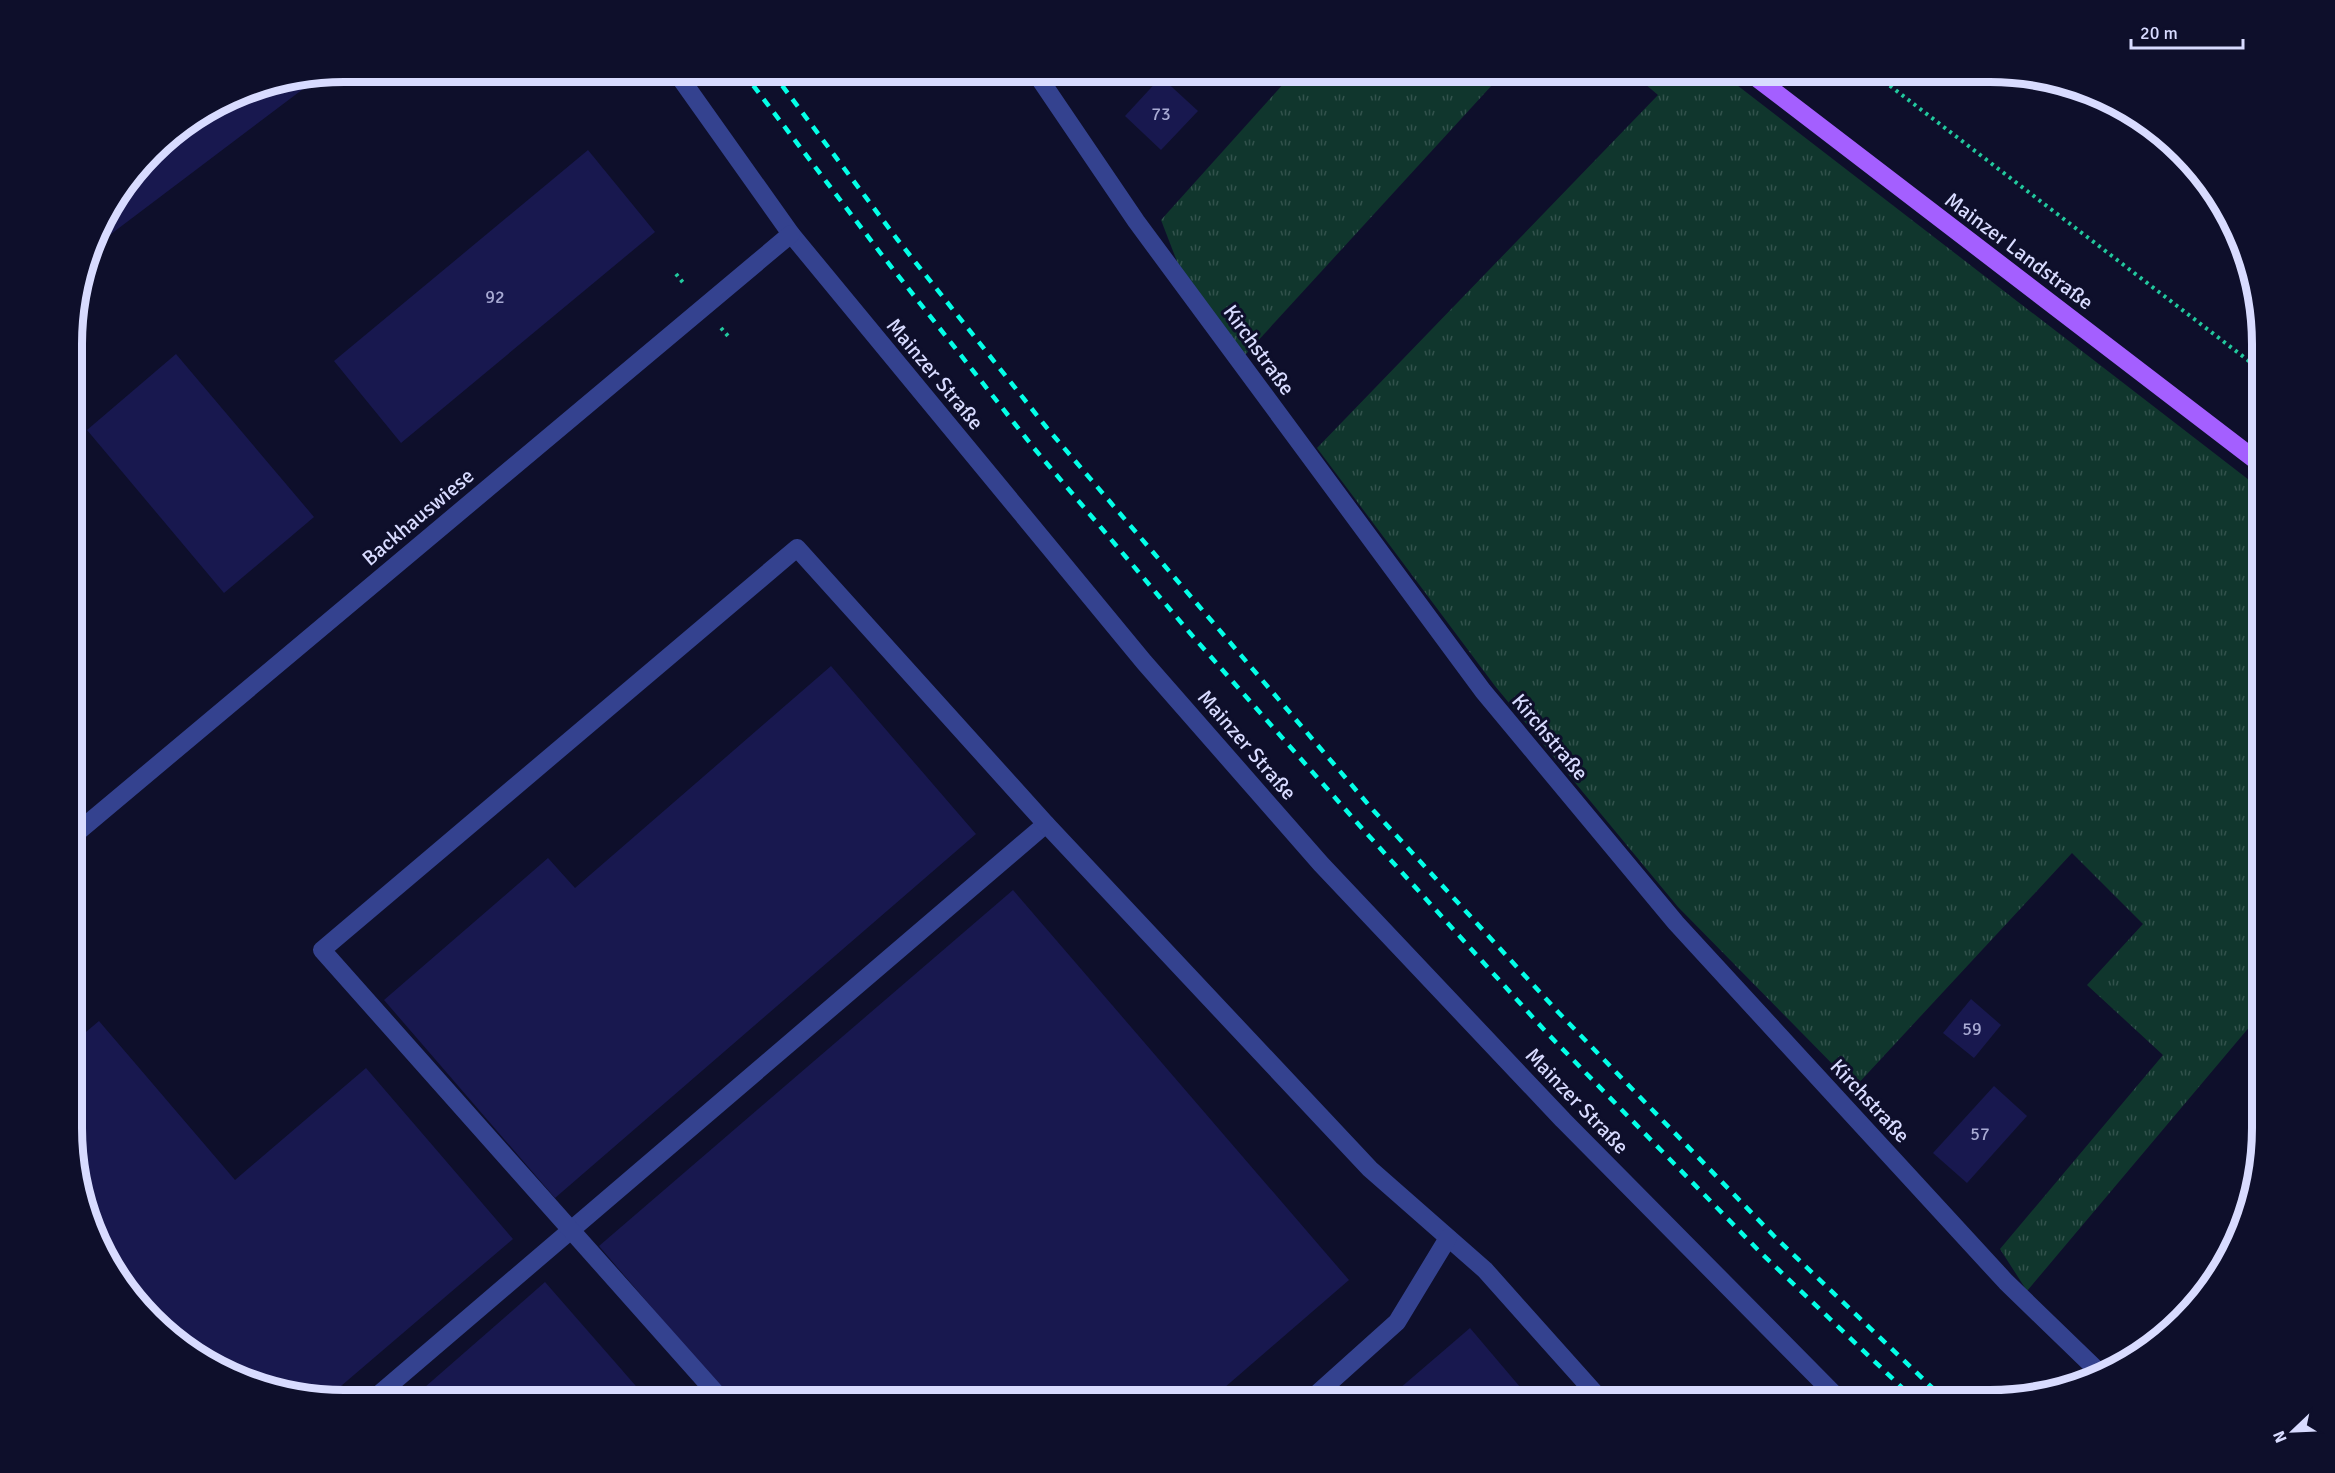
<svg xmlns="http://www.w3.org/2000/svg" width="2335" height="1473" font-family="Signika,sans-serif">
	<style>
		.grass { fill: url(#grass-tufts) }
		.building { fill: #18184f }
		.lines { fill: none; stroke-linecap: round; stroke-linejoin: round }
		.path { stroke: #22c99e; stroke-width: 4; stroke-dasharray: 3 4.5; stroke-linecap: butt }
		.minor { stroke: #34428f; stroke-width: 18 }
		.major { stroke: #a45fff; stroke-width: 18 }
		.rail { stroke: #04ffe7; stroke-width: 4.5; stroke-dasharray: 9 8; stroke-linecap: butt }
		.labels { text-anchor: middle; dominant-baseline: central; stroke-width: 6; stroke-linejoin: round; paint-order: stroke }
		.number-label { font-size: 18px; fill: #a8aad3 }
		.street-label { font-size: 21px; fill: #d8dbff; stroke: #0e0f2b }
		.rim { fill: none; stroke: #d8dbff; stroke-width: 8 }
	</style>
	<defs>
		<pattern id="grass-tufts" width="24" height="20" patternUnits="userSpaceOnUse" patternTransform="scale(1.5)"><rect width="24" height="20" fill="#10362d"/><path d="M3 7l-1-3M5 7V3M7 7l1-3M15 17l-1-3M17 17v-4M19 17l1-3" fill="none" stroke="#32524c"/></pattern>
	</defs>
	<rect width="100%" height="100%" fill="#0e0f2b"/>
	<g class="grass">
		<path d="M1294,72H1504L1244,356L1178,264L1161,220Z"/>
		<path d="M1631,72H1720L2262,490V1012L2027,1291L2000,1249L2163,1055L2087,985L2143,924L2072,853L1855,1087L1678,907L1495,686L1317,448L1658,95Z"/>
	</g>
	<g class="building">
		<path d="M319,77L115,231L93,248L100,223L164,140L240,93Z"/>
		<path d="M1161,77L1198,111L1161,150L1125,116Z"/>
		<path d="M588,150L655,232L401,443L334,361Z"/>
		<path d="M176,354L314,517L224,593L87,430Z"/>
		<path d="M831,666L976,834L555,1198L384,1000L548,858L575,888Z"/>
		<path d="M1013,890L1349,1280L1209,1401H732L599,1246Z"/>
		<path d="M1971,999L2001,1025L1974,1058L1943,1033Z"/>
		<path d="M99,1021L235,1180L366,1068L513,1239L327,1398L257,1387L193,1355L118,1280L74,1164V1042Z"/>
		<path d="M1994,1086L2027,1116L1967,1183L1933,1153Z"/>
		<path d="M545,1282L649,1401H409Z"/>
		<path d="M1470,1328L1532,1401H1385Z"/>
	</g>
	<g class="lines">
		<g class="path">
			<path d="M1872,72L2262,371"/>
			<path d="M676,274L685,285"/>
			<path d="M721,328L728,336"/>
		</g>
		<g class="minor">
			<path d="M676,72L791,234L1144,662L1321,864L1563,1120L1840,1400"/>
			<path d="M1035,72L1136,221L1483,691L1676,923L2006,1282L2100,1373"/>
			<path d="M74,835L791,234"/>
			<path d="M371,1401L1046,824"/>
			<path d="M723,1401L322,950L797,548L1046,824L1370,1169L1485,1270L1602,1401"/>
			<path d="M1309,1401L1397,1322L1448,1238"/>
		</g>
		<path class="major" d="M1749,72L2262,465"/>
		<g class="rail">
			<path d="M743,72L882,255L1033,447L1190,633L1360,826L1547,1033L1761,1253L1915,1400"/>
			<path d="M772,72L897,239L1047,428L1373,810L1559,1013L1774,1236L1945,1400"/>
		</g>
	</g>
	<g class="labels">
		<g class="number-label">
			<text x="1161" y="114">73</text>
			<text x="495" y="297">92</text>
			<text x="1972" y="1029">59</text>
			<text x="1980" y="1134">57</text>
		</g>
		<g class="street-label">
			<text transform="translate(2019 251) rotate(37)">Mainzer Landstraße</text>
			<text transform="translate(1259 350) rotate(54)">Kirchstraße</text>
			<text transform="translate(935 374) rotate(50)">Mainzer Straße</text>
			<text transform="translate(418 517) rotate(-40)">Backhauswiese</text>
			<text transform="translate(1550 737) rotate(50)">Kirchstraße</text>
			<text transform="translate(1247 745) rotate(49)">Mainzer Straße</text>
			<text transform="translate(1577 1101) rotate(46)">Mainzer Straße</text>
			<text transform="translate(1870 1101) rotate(47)">Kirchstraße</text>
		</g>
	</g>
	<path d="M0 0H2335V1473H0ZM344 82H1990A262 262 0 0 1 2252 344V1128A262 262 0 0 1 1990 1390H344A262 262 0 0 1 82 1128V344A262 262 0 0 1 344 82Z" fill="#0e0f2b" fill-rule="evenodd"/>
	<path class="rim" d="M344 82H1990A262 262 0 0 1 2252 344V1128A262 262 0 0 1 1990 1390H344A262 262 0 0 1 82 1128V344A262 262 0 0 1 344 82Z"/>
	<g transform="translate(2293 1431) rotate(247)" stroke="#0e0f2b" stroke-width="4.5" paint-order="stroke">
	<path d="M0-4.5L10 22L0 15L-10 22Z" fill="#d8dbff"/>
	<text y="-9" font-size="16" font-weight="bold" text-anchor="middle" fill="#d8dbff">N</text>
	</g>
	<path d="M2131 39v9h112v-9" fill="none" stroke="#d8dbff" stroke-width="3"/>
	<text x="2140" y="39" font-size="18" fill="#d8dbff" stroke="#0e0f2b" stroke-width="4.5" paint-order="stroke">20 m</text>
</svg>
